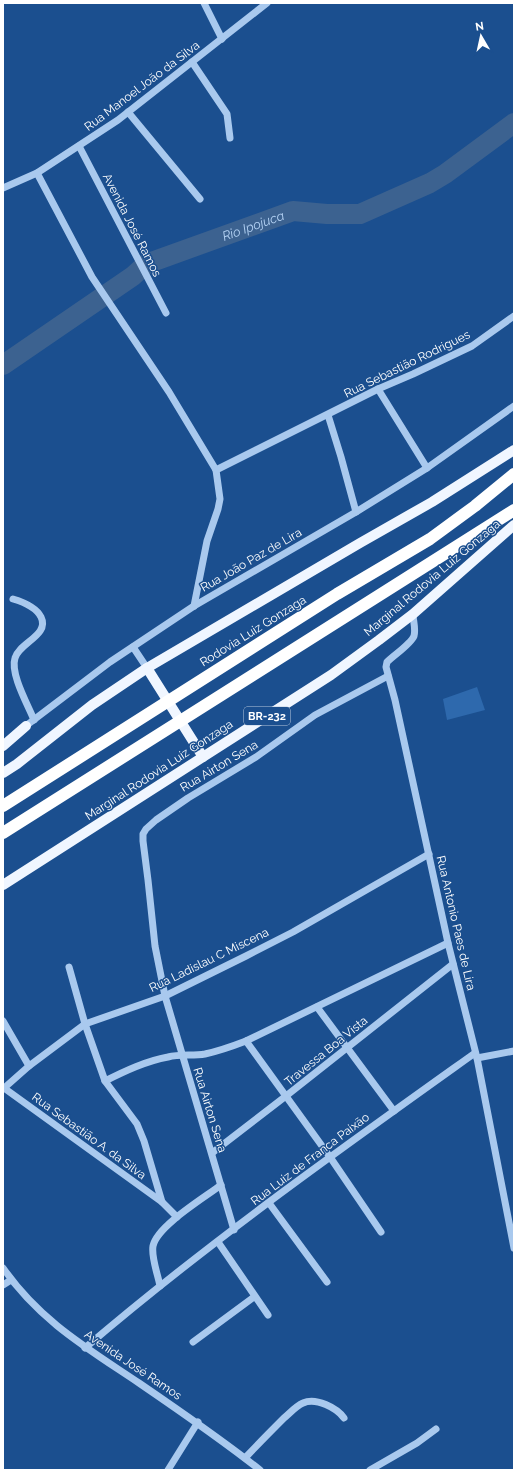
<svg xmlns="http://www.w3.org/2000/svg" width="517" height="1473" font-family="Raleway,sans-serif">
	<style>
		.pitch { fill: #2e69ad }
		.lines { fill: none; stroke-linecap: round; stroke-linejoin: round }
		.river { stroke: #3c6290; stroke-width: 20 }
		.minor { stroke: #a9c9ee; stroke-width: 7 }
		.major { stroke: #f0f6ff; stroke-width: 10 }
		.highway-bridge { stroke: #fff; stroke-width: 12 }
		.labels { text-anchor: middle; dominant-baseline: central; stroke-width: 3; stroke-linejoin: round; paint-order: stroke }
		.shield { fill: #1b4f8f; stroke: #bbcadd; stroke-width: 1 }
		.shield-label { font-size: 11px; font-weight: bold; fill: #fff }
		.street-label { font-size: 12px; fill: #fff; stroke: #1b4f8f }
		.water-label { font-size: 13px; font-style: italic; fill: #b5d3f5; stroke: #1b4f8f }
	</style>
	<rect width="100%" height="100%" fill="#1b4f8f"/>
	<path class="pitch" d="M477,687L485,710L447,720L443,699Z"/>
	<g class="lines">
		<path class="river" id="s1" d="M3,365L133,276L146,264L293,211L327,214H360L430,183L445,174L514,123"/>
		<g class="minor">
			<path d="M204,3L222,39"/>
			<path d="M192,62L227,114L230,138"/>
			<path d="M128,112L200,199"/>
			<path d="M79,146L166,313"/>
			<path d="M37,173L92,277L169,392L216,470L220,499L218,509L207,541L194,606"/>
			<path d="M3,188L37,173L118,120L267,3"/>
			<path d="M378,389L427,468"/>
			<path d="M328,415L341,457L356,512"/>
			<path d="M216,470L378,389L413,374L472,346L514,316"/>
			<path d="M13,599C23,602 36,607 41,617C50,635 19,643 15,658C10,674 28,705 34,720"/>
			<path d="M413,614C413,620 416,629 414,636C411,644 394,655 387,662L386,667L395,700L448,943L477,1058L514,1248"/>
			<path d="M133,647L147,668"/>
			<path d="M23,728L110,662L194,606L356,512L427,468L514,406"/>
			<path d="M69,967L85,1024L105,1081L137,1124L144,1141L162,1202L177,1217"/>
			<path d="M317,1007L394,1111"/>
			<path d="M3,1021L29,1066"/>
			<path d="M246,1041L330,1157L381,1232"/>
			<path d="M477,1058L514,1051"/>
			<path d="M105,1081C125,1071 146,1061 168,1057C180,1054 193,1056 205,1054C219,1051 233,1046 246,1041L448,943"/>
			<path d="M4,1088L162,1202"/>
			<path d="M3,1089L29,1066L85,1024L165,996L246,956L293,932L429,854"/>
			<path d="M212,1153L286,1096L453,964"/>
			<path d="M269,1203L327,1282"/>
			<path d="M234,1230L165,996L155,946L148,880L143,841V834L146,829L156,820L188,798L256,757L315,715L388,676"/>
			<path d="M218,1242L268,1315"/>
			<path d="M3,1268C40,1321 87,1348 139,1383C180,1411 221,1439 260,1470"/>
			<path d="M3,1285L11,1280"/>
			<path d="M160,1286C158,1275 151,1257 153,1246C157,1226 204,1198 221,1185"/>
			<path d="M193,1342L254,1297"/>
			<path d="M85,1348C209,1242 342,1148 475,1053"/>
			<path d="M245,1458C258,1444 271,1431 284,1418C290,1413 296,1406 303,1403C316,1397 337,1408 344,1418"/>
			<path d="M168,1470L198,1422"/>
			<path d="M370,1470L417,1443L436,1429"/>
		</g>
		<g class="major">
			<path d="M147,668L203,757"/>
			<path d="M3,746L26,726"/>
			<path d="M3,773L17,764L92,705L147,668L360,543L432,502L514,450"/>
			<path d="M3,885L331,675L379,640L413,614L514,525"/>
		</g>
		<g class="highway-bridge">
			<path d="M3,806L337,594L430,539L475,506L514,474"/>
			<path d="M3,833L514,510"/>
		</g>
	</g>
	<g class="labels">
		<rect class="shield" x="244" y="707" width="46" height="18" rx="3"/>
		<g class="shield-label">
			<text x="267" y="716">BR-232</text>
		</g>
		<g class="street-label">
			<text transform="translate(142 86) rotate(-37)">Rua Manoel João da Silva</text>
			<text transform="translate(132 225) rotate(63)">Avenida José Ramos</text>
			<text transform="translate(407 364) rotate(-26)">Rua Sebastião Rodrigues</text>
			<text transform="translate(251 560) rotate(-30)">Rua João Paz de Lira</text>
			<text transform="translate(432 578) rotate(-40)">Marginal Rodovia Luiz Gonzaga</text>
			<text transform="translate(253 631) rotate(-32)">Rodovia Luiz Gonzaga</text>
			<text transform="translate(219 766) rotate(-31)">Rua Airton Sena</text>
			<text transform="translate(159 770) rotate(-33)">Marginal Rodovia Luiz Gonzaga</text>
			<text transform="translate(456 923) rotate(77)">Rua Antonio Paes de Lira</text>
			<text transform="translate(209 960) rotate(-26)">Rua Ladislau C Miscena</text>
			<text transform="translate(326 1051) rotate(-39)">Travessa Boa Vista</text>
			<text transform="translate(210 1110) rotate(73)">Rua Airton Sena</text>
			<text transform="translate(89 1136) rotate(36)">Rua Sebastião A. da Silva</text>
			<text transform="translate(310 1159) rotate(-37)">Rua Luiz de Franca Paixão</text>
			<text transform="translate(133 1365) rotate(34)">Avenida José Ramos</text>
		</g>
		<g class="water-label">
			<text stroke="none"><textPath href="#s1" startOffset="289">Rio Ipojuca</textPath></text>
		</g>
	</g>
	<rect width="517" height="1473" fill="none" stroke="#ffffff" stroke-width="8"/>
	<g transform="translate(481 36) rotate(351)" stroke="#1b4f8f" stroke-width="3" paint-order="stroke">
	<path d="M0-3L7 15L0 10L-7 15Z" fill="#ffffff"/>
	<text y="-6" font-size="11" font-weight="bold" text-anchor="middle" fill="#ffffff">N</text>
	</g>
</svg>
